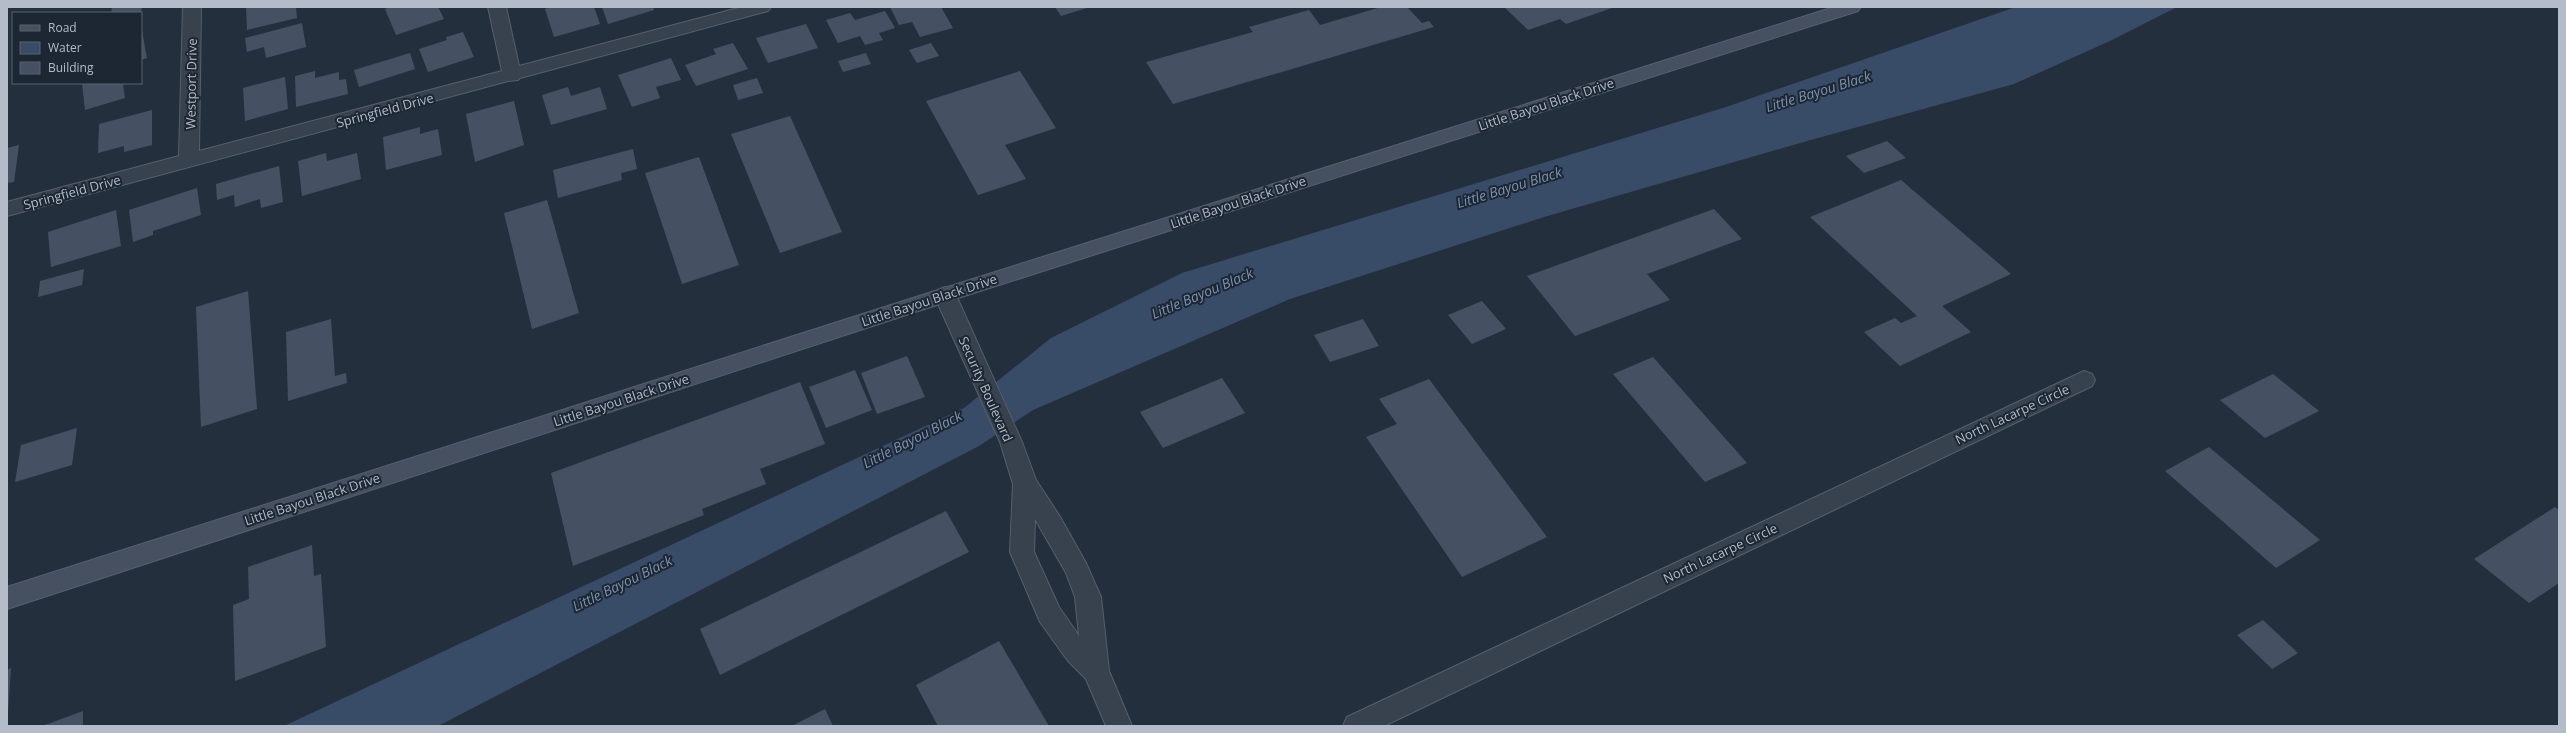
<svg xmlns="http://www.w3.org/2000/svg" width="2566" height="733" font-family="'Open Sans',sans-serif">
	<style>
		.water { fill: #394c67 }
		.building { fill: #455162 }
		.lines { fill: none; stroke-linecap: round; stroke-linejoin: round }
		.minor-casing { stroke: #565f6c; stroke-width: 2 }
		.secondary-casing { stroke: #565f6c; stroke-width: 2 }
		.minor { fill: #38414e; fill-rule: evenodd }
		.secondary { fill: #465061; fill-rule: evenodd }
		.labels { text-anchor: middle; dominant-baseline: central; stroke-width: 4; stroke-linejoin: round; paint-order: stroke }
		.street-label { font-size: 13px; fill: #b4bcc9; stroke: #1d2633 }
		.water-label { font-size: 14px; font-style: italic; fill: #7c92b1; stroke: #1d2633 }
	</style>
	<rect width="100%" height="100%" fill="#242f3e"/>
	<path class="water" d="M2016,7H2177L2112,40L2014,84L1807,141L1544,217L1290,299L1033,410L979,446L438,726H284L964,408L1051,338L1182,273L1723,108Z"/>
	<g class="building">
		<path d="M112,7H142L141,13H111Z"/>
		<path d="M246,7H296L297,18L247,30Z"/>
		<path d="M389,7H438L444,19L396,35L385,9Z"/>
		<path d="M551,7H594L600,24L554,37L545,9Z"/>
		<path d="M602,7H653L654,10L608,24Z"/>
		<path d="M890,7H941L953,28L920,37L912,22L899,25Z"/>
		<path d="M1055,7H1090L1061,16Z"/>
		<path d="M1381,7H1407L1422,23L1429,21L1434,27L1173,104L1146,62L1253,32L1249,27L1309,10L1320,25Z"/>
		<path d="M1504,7H1615L1566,24L1560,19L1528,30Z"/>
		<path d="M885,11L895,28L879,33L883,40L865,45L860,36L838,43L826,20L850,13L855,20Z"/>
		<path d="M302,23L306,47L266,58L264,47L247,52L245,38Z"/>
		<path d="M806,24L818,48L768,63L756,38Z"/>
		<path d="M142,31L147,58L141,60V32Z"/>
		<path d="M463,32L474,57L428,72L419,49L447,40L446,37Z"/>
		<path d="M733,43L748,69L696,86L685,65L716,54L713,49Z"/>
		<path d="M931,43L939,56L917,63L909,50Z"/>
		<path d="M410,53L415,69L359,87L354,70Z"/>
		<path d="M866,53L871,64L843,72L838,61Z"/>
		<path d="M671,58L681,80L656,87L660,98L632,107L618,75Z"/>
		<path d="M315,71V78L339,72V80L346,79L348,94L296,107L295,76Z"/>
		<path d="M1020,71L1056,128L1005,145L1026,179L978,195L926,101Z"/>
		<path d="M285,77L288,109L245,121L243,88Z"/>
		<path d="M757,78L763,93L738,100L733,85Z"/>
		<path d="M82,83H127L123,85L125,98L85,110Z"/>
		<path d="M568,87L571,96L600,87L607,109L551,125L542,95Z"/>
		<path d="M514,101L524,145L475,162L466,114Z"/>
		<path d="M152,110V145L124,152V146L98,153L99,124Z"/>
		<path d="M790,116L842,232L780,253L731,134Z"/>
		<path d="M420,127V134L438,129L442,155L386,170L383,137Z"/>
		<path d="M1887,141L1906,158L1864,173L1846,156Z"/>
		<path d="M19,145L14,182L7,183V148Z"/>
		<path d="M633,149L637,169L621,173L622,180L558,198L553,170Z"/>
		<path d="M326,153L327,161L357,153L361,179L302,196L298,161Z"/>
		<path d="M699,157L739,265L682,284L645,173Z"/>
		<path d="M279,166L283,202L261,208L260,199L235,207L234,195L217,200L216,184Z"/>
		<path d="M1901,180L2011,274L1942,306L1971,332L1900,366L1864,332L1895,318L1901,323L1917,316L1810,217Z"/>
		<path d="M197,188L201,215L153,231V235L133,242L129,210Z"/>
		<path d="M547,200L579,313L532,329L504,213Z"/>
		<path d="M1714,209L1742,239L1647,274L1670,300L1575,336L1527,276Z"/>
		<path d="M116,210L121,246L51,267L48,232Z"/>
		<path d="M84,269L82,285L38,297L40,281Z"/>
		<path d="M248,291L257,409L201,427L196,307Z"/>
		<path d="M1482,301L1506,329L1472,344L1448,315Z"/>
		<path d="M331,319L335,376L346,373L347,383L288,401L286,332Z"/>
		<path d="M1363,319L1379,346L1330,362L1314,335Z"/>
		<path d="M907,356L925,397L877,414L861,373Z"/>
		<path d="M1653,357L1747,463L1705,482L1613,374Z"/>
		<path d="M855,370L872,410L826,428L809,387Z"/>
		<path d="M2273,374L2319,411L2265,438L2220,400Z"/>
		<path d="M1222,378L1245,413L1163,448L1140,412Z"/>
		<path d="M1429,379L1547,537L1462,577L1366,437L1397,424L1379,399Z"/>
		<path d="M800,382L825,444L760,469L766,484L702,509L704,515L573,566L551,473Z"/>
		<path d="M77,428L72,465L15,482L21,445Z"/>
		<path d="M2209,447L2320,540L2276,568L2165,471Z"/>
		<path d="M2555,507L2559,510V583L2529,603L2474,559Z"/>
		<path d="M946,511L969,552L720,675L700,629Z"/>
		<path d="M312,545L314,576L321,574L326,647L235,681L233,605L249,599L248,567Z"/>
		<path d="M2263,620L2298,653L2272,669L2237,635Z"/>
		<path d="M999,641L1049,726H938L916,685Z"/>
		<path d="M11,668L8,714H7V670Z"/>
		<path d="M825,709L833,726H792Z"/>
		<path d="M83,711V726H42Z"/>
	</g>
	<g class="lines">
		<g class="minor-casing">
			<g id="minor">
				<path d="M183,7H201L199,151L502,71L488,7H506L519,66L742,7H771L768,11L520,78L518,80L508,81L7,216V202L179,156Z"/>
				<path d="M945,287L952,290L956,295L1022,442L1036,480L1059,515L1086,563L1101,597L1109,671L1132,726H1106L1086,679L1068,661L1040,622L1010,552L1013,484L1000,442L934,295L938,290ZM1035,519L1066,573L1075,597L1079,636L1059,607L1034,552Z"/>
				<path d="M2084,371L2092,374L2095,380L2092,386L1384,726H1343L1347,717Z"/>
			</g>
		</g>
		<g class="secondary-casing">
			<path id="secondary" d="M1834,7H1861L1858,11L952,300L7,609V587L938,290Z"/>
		</g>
		<use href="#minor" class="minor"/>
		<use href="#secondary" class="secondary"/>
	</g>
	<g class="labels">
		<g class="street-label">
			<text transform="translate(191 84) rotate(-89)">Westport Drive</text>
			<text transform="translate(1546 104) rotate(-18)">Little Bayou Black Drive</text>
			<text transform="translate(385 110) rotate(-15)">Springfield Drive</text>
			<text transform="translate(72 192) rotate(-15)">Springfield Drive</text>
			<text transform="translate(1238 202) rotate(-18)">Little Bayou Black Drive</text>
			<text transform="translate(929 300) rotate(-18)">Little Bayou Black Drive</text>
			<text transform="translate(986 389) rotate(66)">Security Boulevard</text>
			<text transform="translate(621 400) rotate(-18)">Little Bayou Black Drive</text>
			<text transform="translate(2012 414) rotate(-25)">North Lacarpe Circle</text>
			<text transform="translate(312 499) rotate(-18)">Little Bayou Black Drive</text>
			<text transform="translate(1720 553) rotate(-25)">North Lacarpe Circle</text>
		</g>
		<g class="water-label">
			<text transform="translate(1818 91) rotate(-17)">Little Bayou Black</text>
			<text transform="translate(1509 187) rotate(-17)">Little Bayou Black</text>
			<text transform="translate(1202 293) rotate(-23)">Little Bayou Black</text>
			<text transform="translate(912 439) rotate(-27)">Little Bayou Black</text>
			<text transform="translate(622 583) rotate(-26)">Little Bayou Black</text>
		</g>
	</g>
	<rect width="2566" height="733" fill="none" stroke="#b4bcc9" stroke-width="16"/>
	<rect x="12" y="12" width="130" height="72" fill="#1d2633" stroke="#59626f"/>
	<rect x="20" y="25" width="20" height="6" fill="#465061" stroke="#59626f"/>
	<text x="48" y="32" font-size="12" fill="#b4bcc9">Road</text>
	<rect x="20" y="42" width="20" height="12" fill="#394c67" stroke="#59626f"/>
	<text x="48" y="52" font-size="12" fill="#b4bcc9">Water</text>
	<rect x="20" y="62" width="20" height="12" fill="#455162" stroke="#59626f"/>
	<text x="48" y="72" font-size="12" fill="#b4bcc9">Building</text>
</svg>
